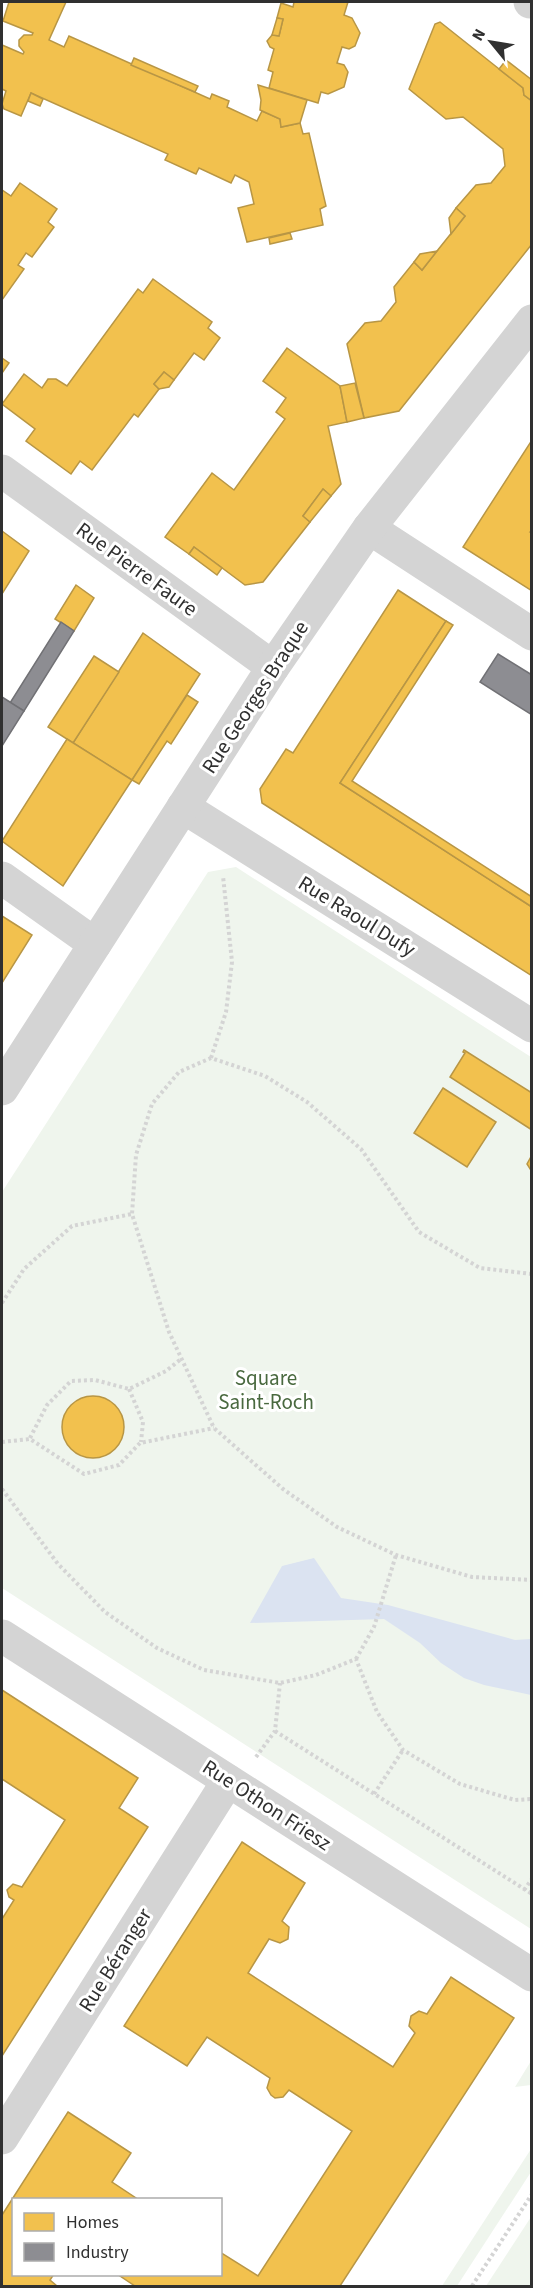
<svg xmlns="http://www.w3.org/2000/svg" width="533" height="2288" font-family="'Source Sans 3',sans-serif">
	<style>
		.green { fill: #eff5ed }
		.water { fill: #dbe3f1 }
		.homes { fill: #f2c14e; stroke: #b89645; stroke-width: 1.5 }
		.industry { fill: #8d8d92; stroke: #717175; stroke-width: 1.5 }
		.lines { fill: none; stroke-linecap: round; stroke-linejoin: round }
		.path { stroke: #d4d4d4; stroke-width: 4; stroke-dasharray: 3 3; stroke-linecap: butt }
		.minor { stroke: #d4d4d4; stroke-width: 33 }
		.labels { text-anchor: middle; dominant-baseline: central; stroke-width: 6; stroke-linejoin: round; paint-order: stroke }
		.street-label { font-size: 21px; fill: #303030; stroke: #fff }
		.park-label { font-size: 21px; fill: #49693f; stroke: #fff }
	</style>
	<rect width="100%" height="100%" fill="#fff"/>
	<g class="green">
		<path d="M236,867L531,1057V1929L2,1588V1192L208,872Z"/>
		<path d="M531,2061V2085L515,2087Z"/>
		<path d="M531,2149V2172L457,2286H442Z"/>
		<path d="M531,2217V2286H486Z"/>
	</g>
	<path class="water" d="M314,1558L341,1598L388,1605L515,1640L531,1639V1695L484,1685L464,1678L441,1663L420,1643L384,1619L250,1623L282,1566Z"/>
	<g class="homes">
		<path d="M9,2H66L49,40L64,47L69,36L210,99L212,94L229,101L227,107L257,121L262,111L280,119L281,127L300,123L303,134L309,133L326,206L320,209L323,225L247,242L238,208L254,204L249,182L235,175L231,183L199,168L196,174L165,160L168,154L31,93L21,116L4,109L2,104L6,91L2,89V45L23,54L24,52L19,46V40L24,35H32L33,33L3,21Z"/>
		<path d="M294,2H348L344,15L352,18L360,33L355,46L349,49L342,47L337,63L344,65L348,72L344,87L328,94L321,92L318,103L269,88L273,72L268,70L274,49L270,47L267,41L272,35L279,36L283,19L277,18L281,3L293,7Z"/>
		<path d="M277,18L283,19L279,36L272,35Z"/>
		<path d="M440,22L523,88L524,95L532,101V244L399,411L364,418L347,344L365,323L381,321L396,302L394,287L414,262L422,270L437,251L465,216L456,208L476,185L491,183L505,166L503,149L463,117L446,119L409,89L435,24Z"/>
		<path d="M134,58L198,86L195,92L131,65Z"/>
		<path d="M506,60L532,80V101L524,95L523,88L499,69Z"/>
		<path d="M258,85L307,100L300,123L281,127L280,119L260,110L261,100Z"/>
		<path d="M31,93L43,99L40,106L28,101Z"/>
		<path d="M20,183L57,209L48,222L54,227L32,257L26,253L18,265L24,269L2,300V190L11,196Z"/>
		<path d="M456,208L465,216L451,234L449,218Z"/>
		<path d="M290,233L292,239L270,244L269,238Z"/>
		<path d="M437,251L422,270L414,262L420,254Z"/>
		<path d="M153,279L212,322L208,328L220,338L204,360L194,353L174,380L164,372L154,384L159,389L138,417L134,414L92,470L80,461L71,474L26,441L35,429L2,404L24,374L42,388L48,379H56L67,386L138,289L143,293Z"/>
		<path d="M287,348L340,386L347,422L328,426L341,484L331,496L323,489L303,516L310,522L263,582L245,585L194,547L189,554L165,537L212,473L234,490L285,419L276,412L286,398L263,381Z"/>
		<path d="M2,358L9,363L2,373Z"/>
		<path d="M164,372L174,380L169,387L159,389L154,384Z"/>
		<path d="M355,383L364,418L347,422L340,386Z"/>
		<path d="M532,440V530L530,532L532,533V591L463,547Z"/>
		<path d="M323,489L331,496L310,522L303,516Z"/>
		<path d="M2,531L29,551L2,594Z"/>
		<path d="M194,547L222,568L217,575L189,554Z"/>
		<path d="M76,585L94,598L74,631L55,619Z"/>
		<path d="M398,590L446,621L340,783L532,907V976L262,803L260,789L286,749L293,753Z"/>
		<path d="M446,621L453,625L352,781L532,897V907L340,783Z"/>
		<path d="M143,633L200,674L132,780L73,743Z"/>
		<path d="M94,656L119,672L73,743L48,727Z"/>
		<path d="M187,695L198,702L171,744L167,741L139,784L132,780Z"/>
		<path d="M67,739L132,780L63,886L2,841Z"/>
		<path d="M2,916L32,935L2,983Z"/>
		<path d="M464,1050L532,1093V1130L450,1077L465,1053L463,1052Z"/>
		<path d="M443,1088L496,1122L467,1167L414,1133Z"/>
		<path d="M532,1155V1172L527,1164Z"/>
		<circle cx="93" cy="1427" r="31"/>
		<path d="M2,1690L138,1778L119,1808L148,1827L2,2056V1919L14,1900L9,1897L7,1890L13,1884L22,1887L65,1820L2,1779Z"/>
		<path d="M242,1842L305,1883L282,1921L289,1927L288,1939L280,1943L269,1939L248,1973L393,2067L415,2033L409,2026L411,2016L419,2011L427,2014L451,1977L514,2018L340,2286H135L117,2274H220V2252L258,2276L352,2131L289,2090L283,2097L275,2098L271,2095L267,2088L270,2078L207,2037L187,2066L124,2026Z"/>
		<path d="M68,2112L131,2153L112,2182L139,2200H14V2274H54L50,2280L57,2286H2V2215Z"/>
	</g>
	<g class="industry">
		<path d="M61,622L74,631L24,711L10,703Z"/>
		<path d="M498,654L532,675V715L480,682Z"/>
		<path d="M2,697L24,711L2,746Z"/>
	</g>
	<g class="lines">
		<g class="path">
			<path d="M211,1058L226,1012L232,962L223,876"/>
			<path d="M532,1274L480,1268L419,1232L361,1149L307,1102L265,1076L211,1058L179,1072L152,1104L136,1155L132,1214L169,1332L214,1428L283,1489L337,1527L396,1555L472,1577L532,1580"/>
			<path d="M2,1303L24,1269L72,1226L132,1214"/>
			<path d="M129,1389L143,1422L141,1442"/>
			<path d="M30,1438L47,1405L71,1381L95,1380L129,1389L166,1371L181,1359"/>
			<path d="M2,1442L30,1439L84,1474L119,1465L140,1443L214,1428"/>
			<path d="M2,1489L58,1564L105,1612L157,1648L204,1670L280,1683L316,1675L356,1659L377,1712L403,1750L460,1784L515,1800L532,1799"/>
			<path d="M356,1659L374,1627L396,1555"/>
			<path d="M275,1731L532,1894"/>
			<path d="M256,1757L275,1731L280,1683"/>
			<path d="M374,1794L403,1750"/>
			<path d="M524,1890L532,1879"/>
			<path d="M472,2286L532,2194"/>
		</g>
		<g class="minor">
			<path d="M530,2H532"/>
			<path d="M2,471L273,667"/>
			<path d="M369,528L532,634"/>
			<path d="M183,807L532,1026"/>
			<path d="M2,878L95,944"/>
			<path d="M2,1089L273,667L369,528L532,321"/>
			<path d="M2,1636L532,1975"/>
			<path d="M2,2138L228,1781"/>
		</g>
	</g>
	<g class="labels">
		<g class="street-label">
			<text transform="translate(137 569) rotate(36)">Rue Pierre Faure</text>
			<text transform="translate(255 697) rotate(-57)">Rue Georges Braque</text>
			<text transform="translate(357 916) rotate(32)">Rue Raoul Dufy</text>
			<text transform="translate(267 1805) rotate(33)">Rue Othon Friesz</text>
			<text transform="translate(115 1960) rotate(-58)">Rue Béranger</text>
		</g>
		<g class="park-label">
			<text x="266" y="1378">Square<tspan x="266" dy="24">Saint-Roch</tspan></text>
		</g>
	</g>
	<rect width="533" height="2288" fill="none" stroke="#303030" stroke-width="6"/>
	<rect x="12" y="2198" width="210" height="78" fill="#ffffff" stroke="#acacac" stroke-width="1.5"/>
	<rect x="24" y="2213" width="30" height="18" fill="#f2c14e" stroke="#acacac" stroke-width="1.5"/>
	<text x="66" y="2228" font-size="18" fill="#303030">Homes</text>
	<rect x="24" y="2243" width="30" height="18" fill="#8d8d92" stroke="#acacac" stroke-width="1.5"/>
	<text x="66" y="2258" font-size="18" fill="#303030">Industry</text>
	<g transform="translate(491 42) rotate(300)" stroke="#ffffff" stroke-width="4.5" paint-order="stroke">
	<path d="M0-4.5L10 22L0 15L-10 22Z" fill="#303030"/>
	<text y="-9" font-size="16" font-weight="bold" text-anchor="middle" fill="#303030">N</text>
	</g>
</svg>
